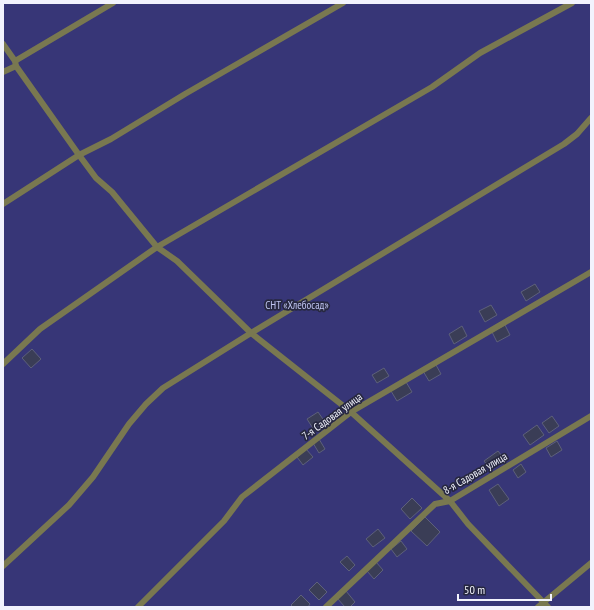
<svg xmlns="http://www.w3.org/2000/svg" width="594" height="610" font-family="'PT Sans Narrow',sans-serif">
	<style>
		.garden { fill: #373677 }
		.building { fill: #3a3d56; stroke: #5d607b }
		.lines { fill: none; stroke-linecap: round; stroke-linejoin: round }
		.service { stroke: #797850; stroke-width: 6 }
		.labels { text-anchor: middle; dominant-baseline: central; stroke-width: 3.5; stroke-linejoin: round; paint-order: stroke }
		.park-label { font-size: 11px; fill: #bfc4f0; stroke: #272840 }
		.street-label { font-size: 11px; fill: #f2f3fd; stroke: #272840 }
	</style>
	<rect width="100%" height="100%" fill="#272840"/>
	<rect class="garden" x="3" y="3" width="588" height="604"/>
	<g class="building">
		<path d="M535,284L540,292L526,301L521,292Z"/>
		<path d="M491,305L497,315L485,322L479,311Z"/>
		<path d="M505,325L510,335L497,342L492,332Z"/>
		<path d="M462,326L467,336L454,344L449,334Z"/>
		<path d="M32,349L41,359L31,368L22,358Z"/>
		<path d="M436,365L441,374L429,381L423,371Z"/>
		<path d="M384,368L389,376L377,383L372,375Z"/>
		<path d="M406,382L412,392L397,401L391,391Z"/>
		<path d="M318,412L325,422L314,430L307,419Z"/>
		<path d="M552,416L559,426L549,433L542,423Z"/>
		<path d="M537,425L544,435L530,445L523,435Z"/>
		<path d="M319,439L325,449L319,453L313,443Z"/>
		<path d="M557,441L562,450L551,457L546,448Z"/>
		<path d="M306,449L313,457L303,465L297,457Z"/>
		<path d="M498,451L505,460L491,470L484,461Z"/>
		<path d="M521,464L526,472L518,478L513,470Z"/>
		<path d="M498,484L509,499L499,506L489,490Z"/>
		<path d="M412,498L422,508L410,519L401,509Z"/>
		<path d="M425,517L440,532L427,546L411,531Z"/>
		<path d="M378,529L385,538L373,547L366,539Z"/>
		<path d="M401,541L407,549L397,557L391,549Z"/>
		<path d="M347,556L355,565L349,571L340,562Z"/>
		<path d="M376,562L383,570L374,579L367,571Z"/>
		<path d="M317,582L327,592L319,600L309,590Z"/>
		<path d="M346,591L355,602L350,607H345L337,598Z"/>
		<path d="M301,595L310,604L308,607H293L291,605Z"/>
	</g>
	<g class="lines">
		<g class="service">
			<path d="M3,44L15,61L16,66L79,155L96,178L112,192L157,247L177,261L251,333L351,412L450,501L468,524L548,607"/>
			<path d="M15,61L113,3"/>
			<path d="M3,72L16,66"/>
			<path d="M3,204L79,155L111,139L185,94L343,3"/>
			<path d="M3,364L40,329L157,247L432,87L480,53L572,3"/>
			<path d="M3,566L69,505L93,477L129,424L146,404L163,388L251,333L564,144L577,134L591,118"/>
			<path d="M138,607L224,521L242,497L351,412L591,272"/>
			<path d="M326,607L435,504L450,501L591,416"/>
			<path d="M538,607L591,563"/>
		</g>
	</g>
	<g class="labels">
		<g class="park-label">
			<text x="297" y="305">СНТ «Хлебосад»</text>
		</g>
		<g class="street-label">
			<text transform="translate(332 416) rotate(-36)">7-я Садовая улица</text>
			<text transform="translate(475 473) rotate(-30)">8-я Садовая улица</text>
		</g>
	</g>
	<rect width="594" height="610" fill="none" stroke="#f2f3fd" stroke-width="8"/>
	<path d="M458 594v6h93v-6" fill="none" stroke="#f2f3fd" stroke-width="2"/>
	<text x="464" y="594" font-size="12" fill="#f2f3fd" stroke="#272840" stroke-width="3" paint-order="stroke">50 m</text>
</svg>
